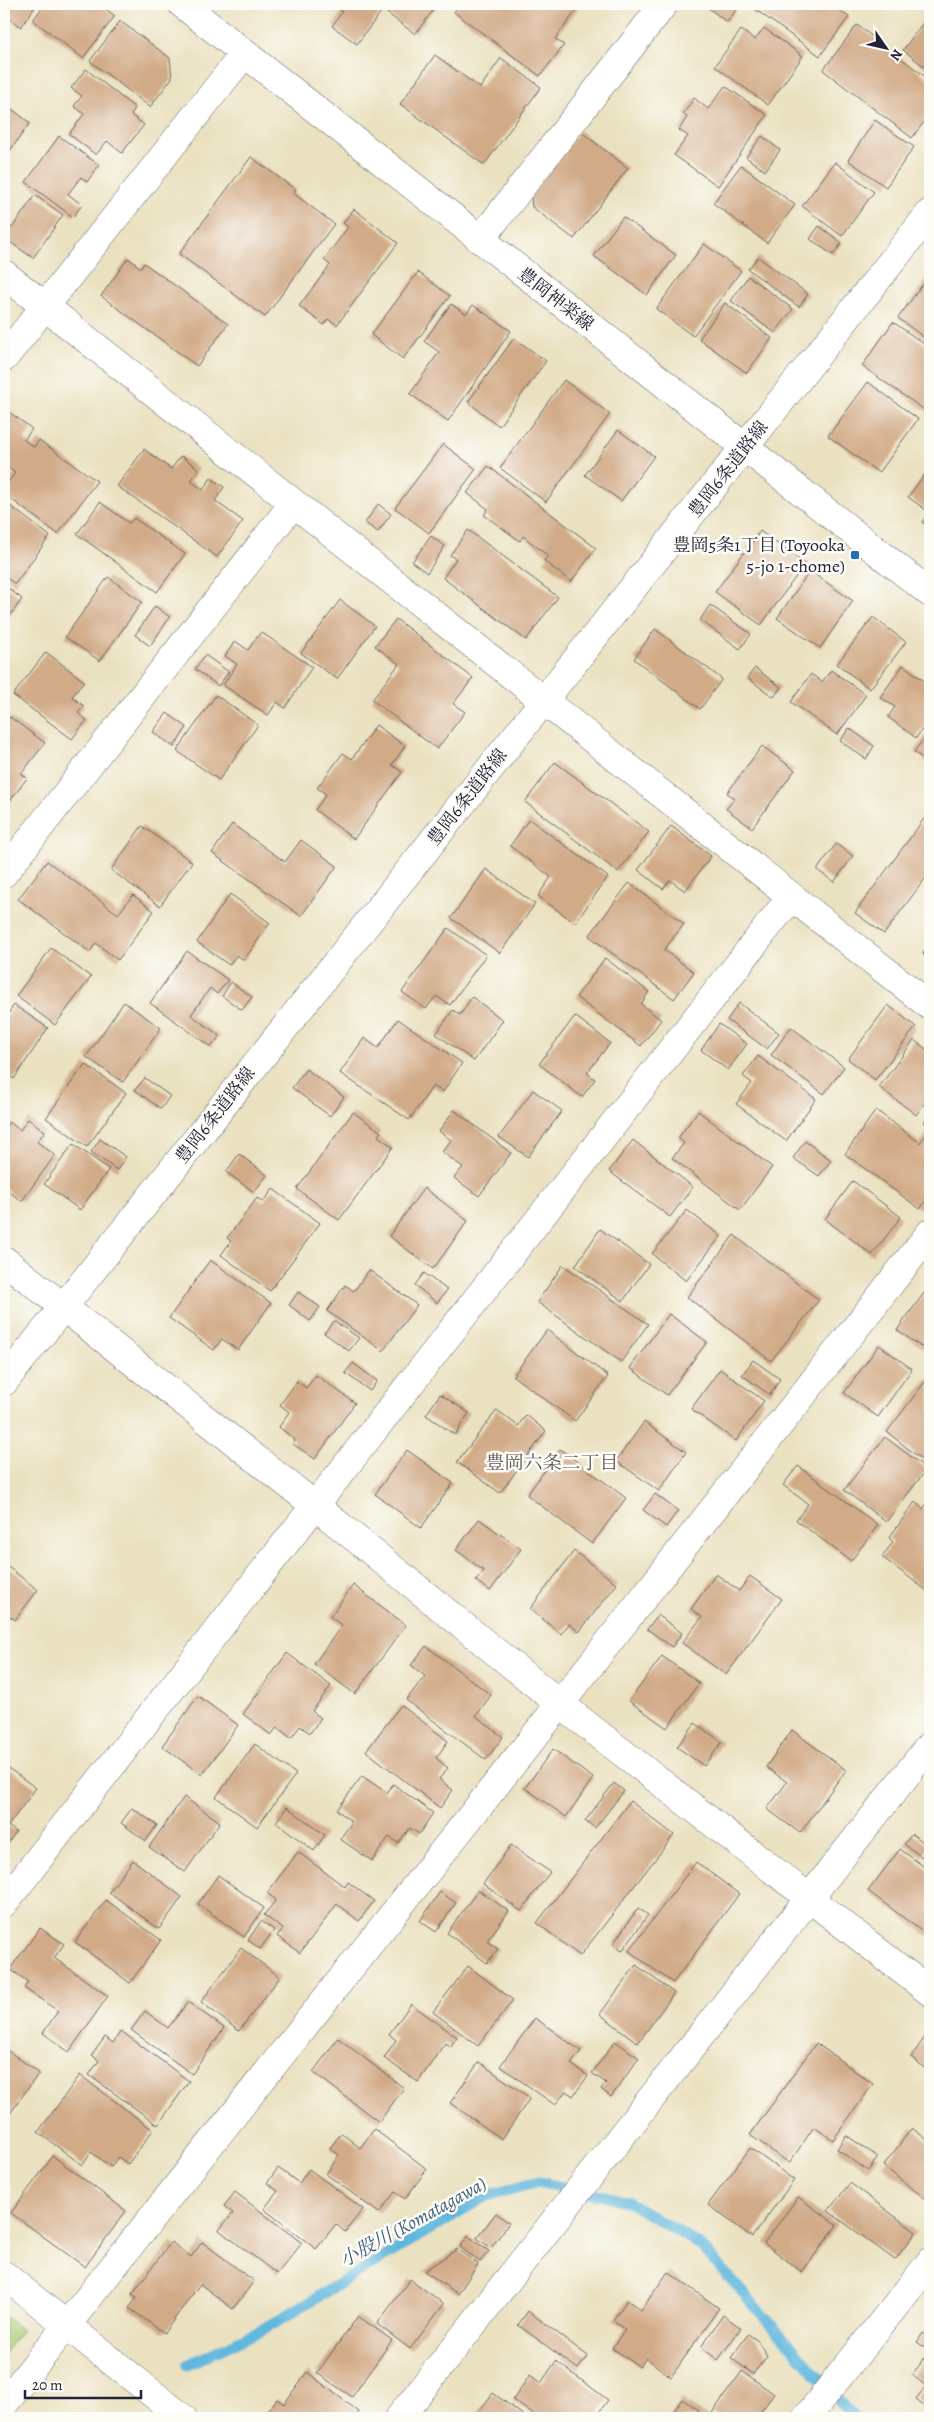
<svg xmlns="http://www.w3.org/2000/svg" width="934" height="2422" font-family="Alegreya,'Noto Serif JP',serif">
	<style>
		.park { fill: #aacd76; stroke: #667858 }
		.lines { fill: none; stroke-linecap: round; stroke-linejoin: round }
		.stream { stroke: #61b7dd; stroke-width: 11 }
		.building { fill: #d1ab88 }
		.minor-casing { stroke: #68656a; stroke-width: 29 }
		.tertiary-casing { stroke: #68656a; stroke-width: 29 }
		.minor { stroke: #fff; stroke-width: 28 }
		.tertiary { stroke: #fff; stroke-width: 28 }
		.poi-dot { fill: #1f6fb2; stroke: #fdfcf7; stroke-width: 2 }
		.labels { text-anchor: middle; dominant-baseline: central; stroke-width: 5; stroke-linejoin: round; paint-order: stroke }
		.street-label { font-size: 18px; fill: #22223b; stroke: #fdfcf7 }
		.poi-label { font-size: 18px; fill: #22223b; stroke: #fdfcf7; text-anchor: end }
		.neighbourhood-label { font-size: 19px; fill: #5f5256; stroke: #fdfcf7 }
		.water-label { font-size: 19px; font-style: italic; fill: #3b5e7c; stroke: #fdfcf7 }
	</style>
	<rect width="100%" height="100%" fill="#fdfcf7"/>
	<filter id="ink" filterUnits="userSpaceOnUse"><feTurbulence type="fractalNoise" baseFrequency=".02" numOctaves="2"/><feDisplacementMap in="SourceGraphic" scale="10" xChannelSelector="R" yChannelSelector="G"/><feConvolveMatrix kernelMatrix="1 2 1 2 8 2 1 2 1" color-interpolation-filters="sRGB"/></filter>
	<filter id="wash" filterUnits="userSpaceOnUse"><feTurbulence type="fractalNoise" baseFrequency=".0096" numOctaves="4" result="noise"/><feDisplacementMap in="SourceGraphic" scale="20" xChannelSelector="R" yChannelSelector="G"/><feGaussianBlur stdDeviation="1.12" result="paint"/><feColorMatrix in="noise" values="0 0 0 0 0 0 0 0 0 0 0 0 0 0 0 0 0 1.4 0 .05"/><feComposite in="paint" operator="in"/></filter>
	<g filter="url(#wash)">
		<rect width="100%" height="100%" fill="#eae1c0"/>
		<path class="park" d="M4,2316L22,2330L4,2353Z"/>
		<g class="lines">
			<path class="stream" d="M187,2365L262,2330L486,2196L538,2182L627,2201L700,2245L855,2418"/>
		</g>
		<g id="blocks">
			<g class="building">
				<path d="M4,4H37L21,27L4,15Z"/>
				<path d="M45,4H99L115,16L83,58L33,20Z"/>
				<path d="M333,4H387L357,44L332,26L342,12Z"/>
				<path d="M394,4H438L415,34L387,13Z"/>
				<path d="M460,4H581L555,39L564,45L540,76L454,12Z"/>
				<path d="M703,4H732L738,8L727,22Z"/>
				<path d="M754,4H830L849,17L820,56L752,7Z"/>
				<path d="M930,13V71L903,50Z"/>
				<path d="M120,21L170,58L172,78L150,107L90,61Z"/>
				<path d="M857,25L930,80V114L912,138L823,70Z"/>
				<path d="M764,28L803,56L768,105L715,66L741,30L755,40Z"/>
				<path d="M435,55L480,88L501,58L541,87L484,165L400,104Z"/>
				<path d="M86,69L135,108L131,115L144,125L122,153L107,141L96,155L69,134L84,114L74,106L82,96L71,88Z"/>
				<path d="M725,86L767,115L718,186L674,155L688,136L679,130L687,117L683,114L694,98L708,109Z"/>
				<path d="M4,103L30,123L4,159Z"/>
				<path d="M875,120L914,147L886,187L848,160Z"/>
				<path d="M580,131L628,168L574,239L532,207L531,195Z"/>
				<path d="M59,136L99,165L87,182L81,177L68,194L82,205L73,217L26,182Z"/>
				<path d="M762,136L780,150L765,171L746,157Z"/>
				<path d="M251,157L296,190L293,193L334,224L265,317L179,254Z"/>
				<path d="M835,162L874,192L842,236L802,206Z"/>
				<path d="M741,165L795,205L767,243L713,203Z"/>
				<path d="M35,195L63,215L33,258L4,238V222L12,228Z"/>
				<path d="M354,209L398,243L337,325L328,319L324,325L299,306L330,265L324,260L348,227L343,223Z"/>
				<path d="M623,217L676,255L647,295L594,256Z"/>
				<path d="M819,226L842,243L833,255L810,239Z"/>
				<path d="M704,244L741,271L693,336L656,309Z"/>
				<path d="M758,257L808,294L799,307L748,269Z"/>
				<path d="M128,258L141,268L144,263L228,324L197,366L101,296Z"/>
				<path d="M418,272L450,296L403,359L371,335Z"/>
				<path d="M748,276L793,309L775,333L731,301Z"/>
				<path d="M928,277L930,279V342L898,318Z"/>
				<path d="M725,303L772,338L747,373L699,339Z"/>
				<path d="M451,304L466,314L473,305L511,331L448,421L410,394L439,352L424,341Z"/>
				<path d="M893,322L930,348V414L862,366Z"/>
				<path d="M514,338L546,361L499,426L468,402Z"/>
				<path d="M564,380L610,414L546,502L500,468Z"/>
				<path d="M868,382L918,419L879,473L828,436Z"/>
				<path d="M4,408L32,429L24,440L34,447L39,440L97,481L58,534L4,494V488L15,473L4,465Z"/>
				<path d="M618,430L654,456L621,501L585,475Z"/>
				<path d="M443,444L476,469L429,533L395,508Z"/>
				<path d="M144,449L171,469L181,456L199,469L191,481L203,490L211,478L224,487L215,501L243,521L217,557L117,486Z"/>
				<path d="M488,466L596,548L571,582L544,561L548,556L523,536L520,541L484,515L488,509L467,493Z"/>
				<path d="M930,467V528L922,522L929,512L908,497Z"/>
				<path d="M100,502L129,523L134,518L185,554L157,592L77,534Z"/>
				<path d="M378,504L391,514L378,532L365,523Z"/>
				<path d="M9,505L50,536L15,584L4,576V513Z"/>
				<path d="M468,530L558,597L526,640L443,578L456,559L450,555Z"/>
				<path d="M760,531L805,564L761,625L715,592Z"/>
				<path d="M431,536L445,546L427,573L412,562Z"/>
				<path d="M810,571L853,601L820,648L777,618Z"/>
				<path d="M108,577L142,602L100,661L65,637Z"/>
				<path d="M4,585L22,599L4,624Z"/>
				<path d="M340,600L375,626L337,679L301,653Z"/>
				<path d="M710,605L751,634L740,649L700,620Z"/>
				<path d="M155,606L170,617L150,646L135,635Z"/>
				<path d="M873,617L906,642L870,689L837,664Z"/>
				<path d="M396,619L473,678L453,704L465,712L437,749L372,700L399,664L375,646Z"/>
				<path d="M655,629L722,679L700,709L634,659Z"/>
				<path d="M261,632L312,667L285,708L277,702L268,715L223,685L237,664L225,656L235,641L248,650Z"/>
				<path d="M46,652L84,681L72,697L84,706L78,713L87,720L72,739L13,695Z"/>
				<path d="M205,655L229,672L218,686L195,669Z"/>
				<path d="M903,665L930,685V719L916,738L888,717L895,707L880,697Z"/>
				<path d="M755,668L781,687L774,697L747,678Z"/>
				<path d="M831,670L866,695L837,735L791,702L811,674L822,682Z"/>
				<path d="M216,695L258,725L219,780L177,751Z"/>
				<path d="M167,713L187,727L174,747L153,732Z"/>
				<path d="M10,717L45,743L21,774L27,778L4,809V726Z"/>
				<path d="M376,725L405,746L392,765L402,772L354,839L315,810L326,794L317,788L343,753L352,759Z"/>
				<path d="M849,728L874,746L866,759L840,741Z"/>
				<path d="M930,730V764L914,752Z"/>
				<path d="M762,746L795,770L752,828L726,809L735,798L727,793Z"/>
				<path d="M555,762L649,832L618,872L525,802Z"/>
				<path d="M926,816L930,819V872L884,934L855,913Z"/>
				<path d="M529,819L608,877L575,923L538,896L551,877L510,846Z"/>
				<path d="M232,824L285,862L301,840L337,866L301,916L212,853Z"/>
				<path d="M142,826L192,862L160,906L111,870Z"/>
				<path d="M671,826L711,856L685,891L670,880L663,889L638,870Z"/>
				<path d="M836,844L853,856L834,882L817,870Z"/>
				<path d="M47,861L118,914L133,895L154,911L118,960L96,943L90,952L18,899Z"/>
				<path d="M486,869L535,904L500,953L451,918Z"/>
				<path d="M629,883L684,924L664,950L694,972L674,999L589,936Z"/>
				<path d="M230,894L270,923L244,960L237,955L229,965L197,942Z"/>
				<path d="M448,928L486,955L450,1005L436,996L426,1009L402,992Z"/>
				<path d="M930,945V959L923,954Z"/>
				<path d="M51,948L91,977L55,1025L16,996Z"/>
				<path d="M187,951L228,980L217,994L210,988L191,1015L220,1036L211,1047L150,1003Z"/>
				<path d="M605,958L649,992L641,1004L661,1020L641,1046L576,997Z"/>
				<path d="M231,982L252,997L242,1010L222,996Z"/>
				<path d="M472,997L503,1020L474,1061L436,1034L453,1010L460,1015Z"/>
				<path d="M124,1002L161,1028L123,1082L86,1057Z"/>
				<path d="M739,1003L779,1033L767,1049L727,1020Z"/>
				<path d="M14,1005L48,1028L14,1079L4,1072V1020Z"/>
				<path d="M888,1005L916,1027L875,1080L848,1059Z"/>
				<path d="M575,1016L610,1043L587,1073L595,1079L582,1097L539,1064Z"/>
				<path d="M398,1019L462,1063L443,1092L433,1086L409,1120L340,1073L364,1038L378,1048Z"/>
				<path d="M719,1024L747,1044L728,1070L701,1050Z"/>
				<path d="M791,1027L844,1067L824,1094L771,1055Z"/>
				<path d="M914,1040L930,1052V1096L916,1115L879,1087Z"/>
				<path d="M758,1056L816,1099L786,1141L736,1104L752,1083L743,1076Z"/>
				<path d="M85,1064L126,1093L87,1147L46,1118Z"/>
				<path d="M306,1069L344,1097L330,1116L292,1088Z"/>
				<path d="M145,1078L170,1096L161,1109L135,1090Z"/>
				<path d="M533,1090L562,1111L528,1157L499,1137Z"/>
				<path d="M454,1110L511,1153L479,1196L454,1178L463,1167L442,1152L451,1140L439,1131Z"/>
				<path d="M876,1110L920,1143L927,1133L930,1135V1195L920,1209L845,1154Z"/>
				<path d="M698,1111L772,1167L740,1210L672,1158L684,1143L678,1138Z"/>
				<path d="M353,1112L381,1132L378,1136L393,1147L339,1220L297,1189Z"/>
				<path d="M930,1113V1127L924,1122Z"/>
				<path d="M28,1119L45,1131L37,1142L55,1155L22,1201L4,1188V1129L9,1122L20,1130Z"/>
				<path d="M100,1139L126,1157L117,1170L91,1152Z"/>
				<path d="M633,1140L693,1187L670,1217L609,1171Z"/>
				<path d="M805,1141L831,1160L819,1176L793,1158Z"/>
				<path d="M73,1144L109,1169L80,1210L44,1184Z"/>
				<path d="M239,1154L267,1175L254,1192L226,1172Z"/>
				<path d="M853,1181L901,1217L872,1255L825,1219Z"/>
				<path d="M424,1188L468,1221L433,1269L389,1236Z"/>
				<path d="M273,1189L320,1223L270,1291L221,1255L231,1241L227,1238L257,1198L263,1202Z"/>
				<path d="M687,1210L721,1236L686,1281L652,1254Z"/>
				<path d="M600,1229L649,1264L623,1301L575,1266Z"/>
				<path d="M734,1235L819,1300L771,1361L687,1297Z"/>
				<path d="M210,1260L271,1303L238,1350L222,1339L214,1350L169,1318Z"/>
				<path d="M563,1265L648,1324L621,1362L537,1302Z"/>
				<path d="M369,1270L417,1305L383,1351L327,1311L345,1285L354,1291Z"/>
				<path d="M424,1273L447,1290L437,1303L415,1285Z"/>
				<path d="M298,1292L320,1307L310,1321L289,1305Z"/>
				<path d="M924,1293L930,1297V1353L897,1330Z"/>
				<path d="M669,1314L707,1342L667,1395L630,1368Z"/>
				<path d="M334,1321L359,1338L349,1351L324,1333Z"/>
				<path d="M547,1330L608,1376L575,1421L513,1376Z"/>
				<path d="M879,1345L912,1369L878,1417L844,1393Z"/>
				<path d="M753,1360L780,1379L770,1395L742,1375Z"/>
				<path d="M353,1363L377,1381L370,1391L345,1373Z"/>
				<path d="M720,1369L764,1401L736,1441L691,1409Z"/>
				<path d="M316,1375L355,1403L315,1459L293,1444L295,1440L279,1427L289,1412L280,1405L297,1381L306,1388Z"/>
				<path d="M927,1379L930,1382V1466L887,1432Z"/>
				<path d="M440,1394L469,1413L455,1435L426,1415Z"/>
				<path d="M497,1410L518,1426L526,1415L546,1431L500,1493L457,1462Z"/>
				<path d="M644,1422L686,1452L659,1491L616,1461Z"/>
				<path d="M885,1437L927,1469L886,1522L844,1490Z"/>
				<path d="M560,1449L626,1498L592,1544L527,1495Z"/>
				<path d="M407,1450L453,1483L421,1528L375,1494Z"/>
				<path d="M798,1466L878,1525L851,1561L796,1520L808,1504L783,1485Z"/>
				<path d="M655,1494L678,1511L666,1527L643,1510Z"/>
				<path d="M930,1499V1593L882,1557L893,1542L889,1538L915,1502L923,1509Z"/>
				<path d="M479,1519L521,1549L490,1591L476,1581L484,1571L456,1550Z"/>
				<path d="M574,1551L617,1584L579,1632L569,1624L561,1634L530,1609Z"/>
				<path d="M4,1564L38,1590L15,1620L4,1612Z"/>
				<path d="M716,1574L739,1591L750,1576L782,1599L726,1675L682,1643L702,1617L691,1609Z"/>
				<path d="M353,1585L406,1625L355,1694L314,1664L342,1625L330,1617Z"/>
				<path d="M658,1615L682,1633L672,1647L647,1629Z"/>
				<path d="M426,1646L491,1695L476,1716L503,1737L486,1760L406,1700L425,1676L411,1665Z"/>
				<path d="M287,1653L331,1686L312,1711L321,1718L310,1733L300,1726L291,1738L277,1727L271,1735L243,1714Z"/>
				<path d="M662,1656L699,1683L667,1728L629,1701Z"/>
				<path d="M198,1696L238,1725L202,1775L162,1746Z"/>
				<path d="M401,1705L448,1741L436,1758L448,1768L439,1779L453,1790L440,1808L366,1751Z"/>
				<path d="M695,1723L722,1742L704,1766L677,1747Z"/>
				<path d="M792,1730L846,1770L800,1833L767,1809L787,1782L766,1767Z"/>
				<path d="M255,1744L296,1774L257,1827L216,1797Z"/>
				<path d="M553,1749L593,1778L566,1817L525,1788Z"/>
				<path d="M4,1765L36,1788L8,1826L16,1832L4,1849Z"/>
				<path d="M362,1776L387,1793L393,1784L433,1813L419,1834L410,1828L398,1843L389,1837L372,1861L340,1839L352,1822L337,1810Z"/>
				<path d="M614,1783L624,1791L595,1828L585,1821Z"/>
				<path d="M184,1797L220,1822L185,1872L149,1847Z"/>
				<path d="M630,1801L674,1835L580,1956L537,1923Z"/>
				<path d="M287,1807L325,1835L314,1851L276,1822Z"/>
				<path d="M132,1808L157,1825L146,1841L121,1823Z"/>
				<path d="M912,1834L929,1846L922,1857L904,1844Z"/>
				<path d="M511,1845L550,1872L521,1911L483,1884Z"/>
				<path d="M900,1849L930,1871V1933L928,1936L868,1891Z"/>
				<path d="M298,1852L345,1887L348,1882L374,1901L359,1921L337,1904L300,1953L277,1936L283,1929L264,1915L276,1900L267,1893Z"/>
				<path d="M133,1860L182,1897L159,1929L109,1892Z"/>
				<path d="M696,1862L739,1894L673,1983L629,1951Z"/>
				<path d="M218,1875L264,1908L244,1937L198,1904Z"/>
				<path d="M478,1890L509,1911L487,1941L498,1949L487,1963L447,1933Z"/>
				<path d="M440,1892L456,1903L436,1932L420,1921Z"/>
				<path d="M106,1900L161,1940L130,1983L75,1942Z"/>
				<path d="M638,1908L648,1915L622,1951L613,1944Z"/>
				<path d="M261,1921L274,1930L260,1949L248,1940Z"/>
				<path d="M40,1928L64,1944L54,1958L108,1996L69,2052L43,2033L58,2011L24,1988L28,1982L10,1969Z"/>
				<path d="M241,1948L280,1977L239,2031L201,2002Z"/>
				<path d="M636,1965L674,1993L638,2043L600,2014Z"/>
				<path d="M468,1966L513,2000L478,2046L433,2012Z"/>
				<path d="M188,2002L224,2028L192,2074L131,2030L145,2011L168,2028Z"/>
				<path d="M411,2004L457,2037L450,2047L445,2043L418,2082L384,2058L396,2040L389,2034Z"/>
				<path d="M535,2018L581,2051L571,2064L588,2076L573,2096L566,2091L555,2105L500,2066Z"/>
				<path d="M121,2031L189,2081L158,2125L89,2075L99,2061L92,2055L105,2037L113,2043Z"/>
				<path d="M928,2033L930,2035V2063L926,2069L911,2057Z"/>
				<path d="M338,2038L404,2088L379,2122L313,2072Z"/>
				<path d="M615,2041L639,2058L611,2097L601,2089L606,2083L592,2073Z"/>
				<path d="M816,2043L873,2084L833,2140L814,2127L789,2163L750,2135Z"/>
				<path d="M4,2048L39,2073L4,2122Z"/>
				<path d="M479,2062L530,2098L502,2139L450,2103Z"/>
				<path d="M80,2075L153,2130L128,2164L118,2157L111,2167L91,2152L82,2165L38,2132Z"/>
				<path d="M912,2128L930,2142V2202L883,2166Z"/>
				<path d="M374,2129L427,2169L405,2199L395,2192L379,2213L326,2174L339,2155L330,2148L341,2133L360,2148Z"/>
				<path d="M846,2135L878,2157L868,2171L837,2149Z"/>
				<path d="M750,2148L794,2180L752,2237L708,2205Z"/>
				<path d="M53,2156L126,2211L85,2267L11,2213Z"/>
				<path d="M278,2168L299,2183L309,2169L363,2209L345,2232L336,2224L316,2249L264,2209L278,2191L267,2183Z"/>
				<path d="M850,2183L916,2232L895,2260L828,2211Z"/>
				<path d="M235,2192L302,2243L277,2274L219,2230L233,2213L224,2206Z"/>
				<path d="M798,2197L837,2225L802,2272L764,2243Z"/>
				<path d="M496,2213L509,2223L491,2248L477,2238Z"/>
				<path d="M468,2236L489,2251L480,2262L460,2247Z"/>
				<path d="M171,2242L191,2257L202,2242L254,2281L233,2309L200,2284L164,2333L129,2308L137,2298L132,2294Z"/>
				<path d="M457,2249L478,2264L458,2294L424,2271Z"/>
				<path d="M668,2272L719,2308L671,2377L646,2358L640,2367L612,2348L625,2329L613,2320L627,2300L641,2310Z"/>
				<path d="M410,2279L444,2304L410,2349L377,2324Z"/>
				<path d="M528,2311L588,2356L578,2369L518,2325Z"/>
				<path d="M723,2315L741,2328L718,2360L701,2347Z"/>
				<path d="M358,2316L392,2340L352,2397L317,2373Z"/>
				<path d="M923,2333L930,2338V2410L916,2399L926,2386L912,2375L930,2351L917,2342Z"/>
				<path d="M748,2334L758,2341L767,2356L753,2374L731,2358Z"/>
				<path d="M556,2361L608,2400L595,2418H538L513,2400L530,2375L541,2383Z"/>
				<path d="M742,2371L774,2394L756,2418H720L712,2413Z"/>
				<path d="M307,2372L359,2412L355,2418H262L277,2399L284,2404Z"/>
				<path d="M493,2393L527,2418H474Z"/>
				<path d="M682,2399L709,2418H669Z"/>
			</g>
		</g>
	</g>
	<g filter="url(#ink)">
		<use href="#blocks" fill-opacity="0" stroke="#68656a" stroke-width="1"/>
		<g class="lines">
			<g class="minor-casing">
				<g id="minor">
					<path d="M480,240L664,4"/>
					<path d="M4,274L930,1006"/>
					<path d="M4,358L244,54"/>
					<path d="M4,873L293,504"/>
					<path d="M4,1260L313,1504L560,1704L930,1992"/>
					<path d="M4,1382L930,213"/>
					<path d="M4,1903L791,897"/>
					<path d="M4,2275L183,2418"/>
					<path d="M4,2404L560,1704L930,1233"/>
					<path d="M399,2418L930,1745"/>
					<path d="M806,2418L930,2262"/>
				</g>
			</g>
			<g class="tertiary-casing">
				<path id="tertiary" d="M182,4L930,593"/>
			</g>
			<use href="#minor" class="minor"/>
			<use href="#tertiary" class="tertiary"/>
		</g>
	</g>
	<rect class="poi-dot" x="850" y="550" width="10" height="10" rx="2.5"/>
	<g class="labels">
		<g class="street-label">
			<text transform="translate(556 299) rotate(38)">豊岡神楽線</text>
			<text transform="translate(728 469) rotate(-52)">豊岡6条道路線</text>
			<text transform="translate(467 797) rotate(-52)">豊岡6条道路線</text>
			<text transform="translate(215 1115) rotate(-52)">豊岡6条道路線</text>
		</g>
		<g class="poi-label">
			<text x="845" y="545">豊岡5条1丁目 (Toyooka<tspan x="845" dy="21">5-jo 1-chome)</tspan></text>
		</g>
		<g class="neighbourhood-label">
			<text x="552" y="1463">豊岡六条二丁目</text>
		</g>
		<g class="water-label">
			<text transform="translate(413 2222) rotate(-29)">小股川 (Komatagawa)</text>
		</g>
	</g>
	<rect width="934" height="2422" fill="none" stroke="#fdfcf7" stroke-width="20"/>
	<g transform="translate(886 48) rotate(124)" stroke="#fdfcf7" stroke-width="4" paint-order="stroke">
	<path d="M0-4L9 19L0 12L-9 19Z" fill="#22223b"/>
	<text y="-8" font-size="14" font-weight="bold" text-anchor="middle" fill="#22223b">N</text>
	</g>
	<path d="M25 2390v8h116v-8" fill="none" stroke="#22223b" stroke-width="2.5"/>
	<text x="32" y="2390" font-size="15" fill="#22223b" stroke="#fdfcf7" stroke-width="4" paint-order="stroke">20 m</text>
</svg>
